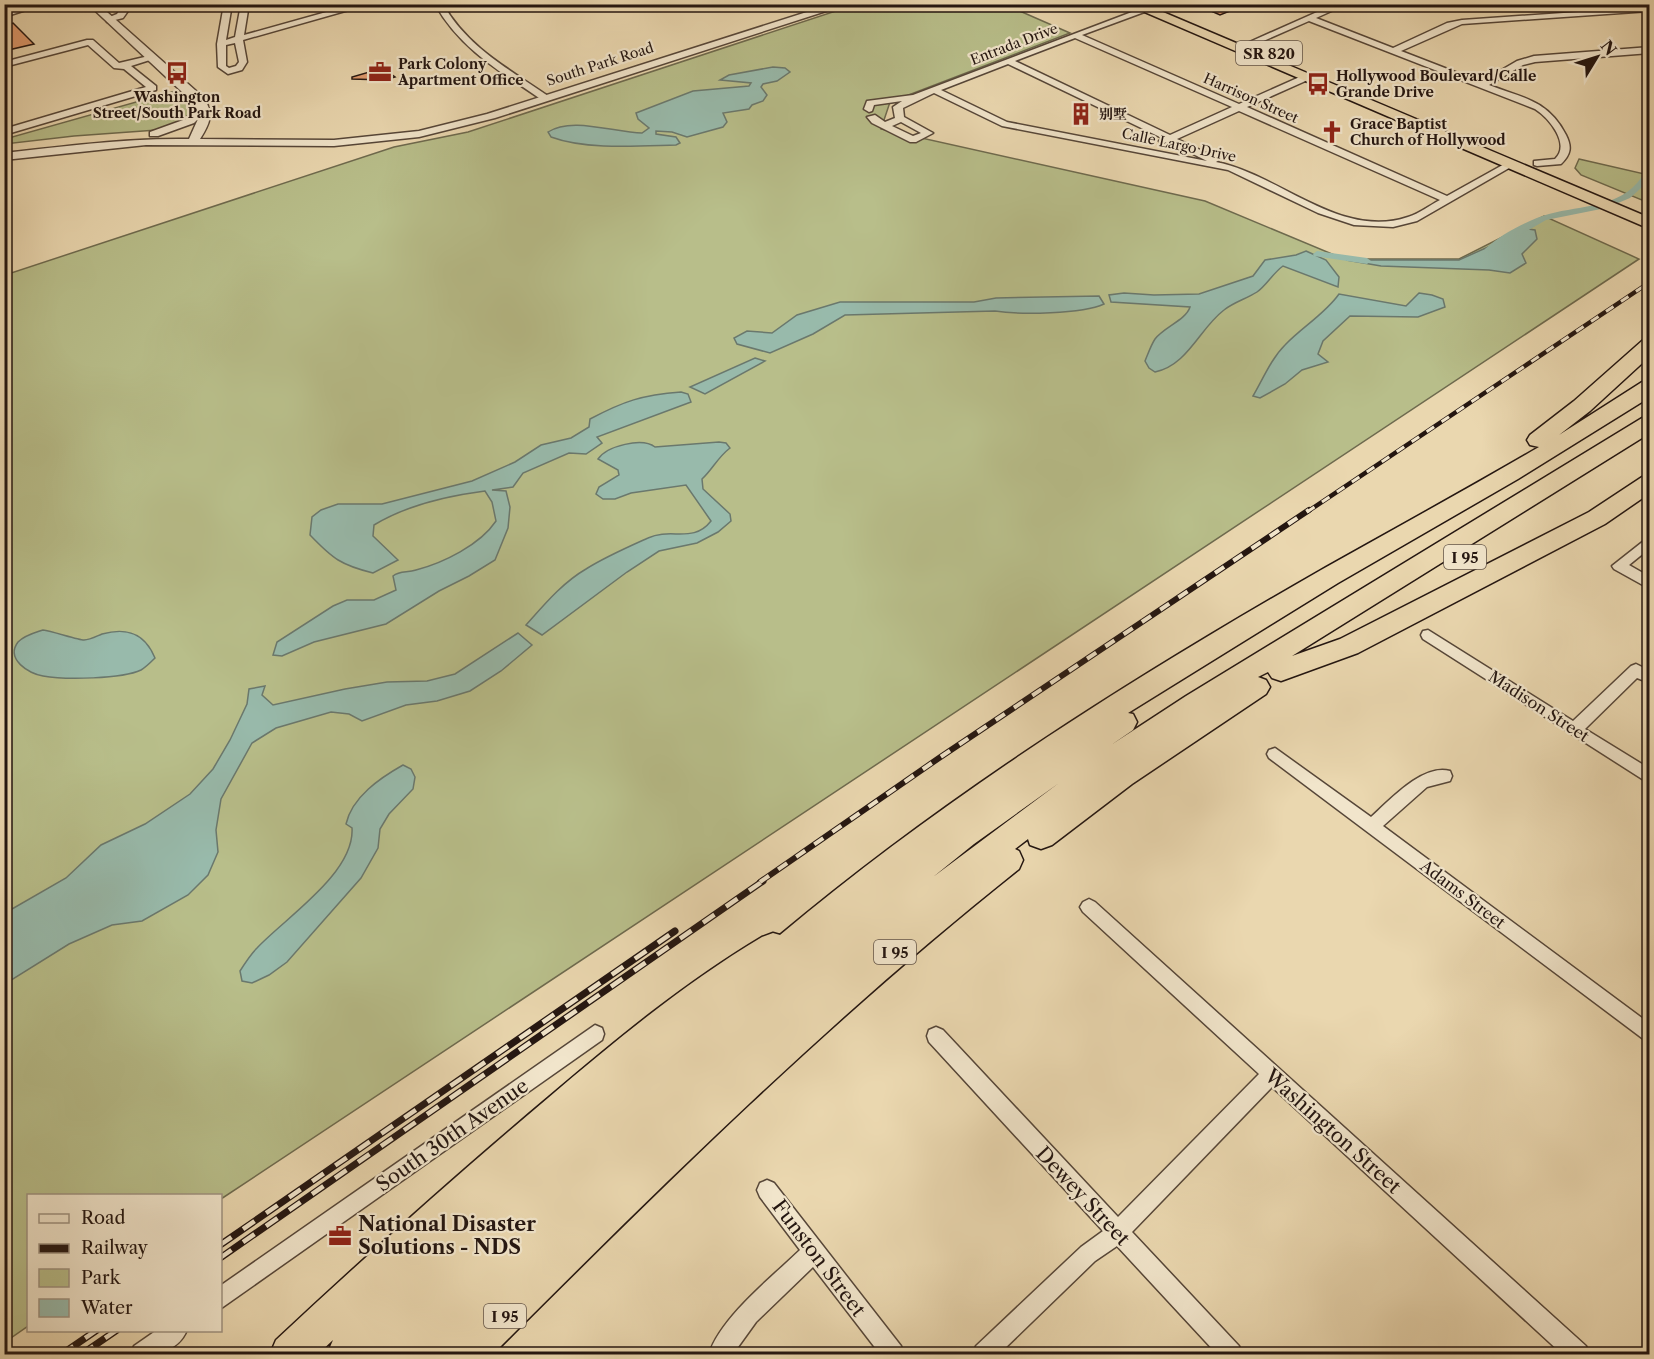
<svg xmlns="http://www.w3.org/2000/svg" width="1654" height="1359" font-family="'Libre Caslon Text','Noto Serif SC',serif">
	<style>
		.green { fill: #b8be8a; stroke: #6e6a4e; stroke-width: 1.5 }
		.water { fill: #98baab; stroke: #6a786d; stroke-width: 1.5 }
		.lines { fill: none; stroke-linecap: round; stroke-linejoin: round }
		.canal { fill: #98baab; fill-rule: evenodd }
		.building { fill: #e29c6f; stroke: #241611; stroke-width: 1.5 }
		.minor-casing { stroke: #564638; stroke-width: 3 }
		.tertiary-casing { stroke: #564638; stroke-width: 3 }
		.trunk-casing { stroke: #241611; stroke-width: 3 }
		.motorway-casing { stroke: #241611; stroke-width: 3 }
		.minor { fill: #f1e5cb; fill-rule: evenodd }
		.tertiary { fill: #f1e5cb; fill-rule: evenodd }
		.trunk { fill: #ead7af; fill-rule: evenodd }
		.motorway { fill: #ead7af; fill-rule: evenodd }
		.rail-far2-casing { stroke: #241611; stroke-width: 4.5 }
		.rail-far1-casing { stroke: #241611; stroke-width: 6 }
		.rail-casing { stroke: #241611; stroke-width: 7 }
		.rail-far2 { stroke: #f1e5cb; stroke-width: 3; stroke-dasharray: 9; stroke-linecap: butt }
		.rail-far1 { stroke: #f1e5cb; stroke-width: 4; stroke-dasharray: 11; stroke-linecap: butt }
		.rail { stroke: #f1e5cb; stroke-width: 4.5; stroke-dasharray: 14; stroke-linecap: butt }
		.labels { text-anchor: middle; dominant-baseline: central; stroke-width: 4.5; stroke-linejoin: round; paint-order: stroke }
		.far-street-label { font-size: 14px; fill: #241611; stroke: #f1e5cb }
		.far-poi-label { font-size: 14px; font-weight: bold; fill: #241611; stroke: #f1e5cb; text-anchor: start }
		.shield { fill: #f1e5cb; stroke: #625449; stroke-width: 1.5 }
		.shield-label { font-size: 15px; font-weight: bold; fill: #241611 }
		.street-label { font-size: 16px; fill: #241611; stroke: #f1e5cb }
		.near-street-label { font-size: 20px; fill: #241611; stroke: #f1e5cb }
		.near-poi-label { font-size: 20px; font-weight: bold; fill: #241611; stroke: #f1e5cb; text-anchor: start }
	</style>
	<rect width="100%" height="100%" fill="#ead7af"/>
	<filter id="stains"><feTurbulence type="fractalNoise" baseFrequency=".00333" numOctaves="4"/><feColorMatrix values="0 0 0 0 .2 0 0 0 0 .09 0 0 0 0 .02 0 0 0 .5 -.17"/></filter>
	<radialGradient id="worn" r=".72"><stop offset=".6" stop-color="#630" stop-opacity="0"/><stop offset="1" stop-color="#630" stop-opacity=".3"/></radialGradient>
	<g class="green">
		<path d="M857,4L1006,5L1070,33L890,102L881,129L1205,201L1344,259H1459L1544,216L1639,259L221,1199L220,1196H28V1326L5,1342V275L394,147L468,132Z"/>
		<path d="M175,91L190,106L189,114L180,122L157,130L74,136L5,144V139Z"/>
		<path d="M1579,159L1649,175V203L1581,175L1575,168Z"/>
	</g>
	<g class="water">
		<path d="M773,67L785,68L790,72L777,81L763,84L761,87L767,95L763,101L752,105L749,109L723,113L727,122L723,127L687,137L672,132L656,131V134L676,137L680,143L676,145C638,146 586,150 551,137L548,132C572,116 615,133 642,133L649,128L638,119L636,113L693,91L749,86L751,83L720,80L729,75Z"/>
		<path d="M1528,229L1535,230L1537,239L1522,254L1526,263L1510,273L1489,270L1381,266L1346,260H1459Z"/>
		<path d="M1306,251L1326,260L1339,277L1338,287L1283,266C1273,273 1266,286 1257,292C1246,299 1234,302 1224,310C1199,329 1188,365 1155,372L1149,368L1145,361C1148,354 1151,345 1155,339C1164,327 1186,320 1190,307L1111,302L1109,295L1124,293L1154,295L1199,294L1253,276L1265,260L1296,255Z"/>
		<path d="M1419,293L1432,295L1443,299L1445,307L1418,317L1350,316L1323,341L1318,354L1328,362L1302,370L1285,384L1260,398L1253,396C1263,379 1271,359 1285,345C1302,327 1325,314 1339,294L1406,306Z"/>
		<path d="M1099,296L1104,304C1082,314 1020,315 995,311L845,315L813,334L770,353L737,344L734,338L747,331L772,333L797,315L840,302H974L996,298Z"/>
		<path d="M755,358L765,361L705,394L690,387Z"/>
		<path d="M681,392L688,394L691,402L597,437L602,443L586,454L569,453L523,473L513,487L492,490L506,491L510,507L508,528L495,560L469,576L439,591L386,624L314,642L282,656L273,655L277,642L333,606L347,600H374L396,590L393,576C400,570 407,573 416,570C443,563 480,545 496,521L492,502L485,491C446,496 407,505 374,525L373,536L398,560L373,573C341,565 333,559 310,535L312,517L321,510L338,504H382L472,481L515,462L541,445L571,438L589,427L590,419C624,401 642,395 681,392Z"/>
		<path d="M719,442L726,443L730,448C717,458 713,469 702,479L703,489L730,514L731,521L718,532L697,543L659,551L627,572L542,635L526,625C544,605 562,583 586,569C605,557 628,547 648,538C671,527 693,544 711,521L686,485L631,493L615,499H603L596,494L599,487L619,475L618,470L598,459C607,446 642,437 655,447Z"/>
		<path d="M43,630C52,631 78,640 84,640C90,640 97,636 102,634C127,627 145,633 155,658C151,662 146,667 141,670C122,679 65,680 43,676C29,674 5,659 18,642C25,635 34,633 43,630Z"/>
		<path d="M518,633L532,645L501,671L470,691L437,701L406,705L362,721L349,714L331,712L276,728L252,743L221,799L216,830L218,852L208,875L188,895L142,921L112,925L69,944L5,984V913L66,878L101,845L145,824L190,794L213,769L230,740L247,704L249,689L265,686L262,695L273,705L345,689L387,682L427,681L455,674Z"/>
		<path d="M403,765L411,769L415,777L413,789L389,814L380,829L378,848L361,878L287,962L269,975L252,983L242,981L240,971C245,963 250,955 257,948C285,918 355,873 352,828L346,824C352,797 380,778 403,765Z"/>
	</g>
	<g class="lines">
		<g class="canal">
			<path d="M1647,142H1650V177L1640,189L1630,198L1606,208L1546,220L1492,251L1485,249C1501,234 1528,220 1549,214C1582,205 1620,208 1641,178C1648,167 1642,154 1647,142Z"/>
			<path d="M1317,251L1367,258L1371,261L1367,264L1314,256L1313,254Z"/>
		</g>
	</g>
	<g class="building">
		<path d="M1195,4H1245V5L1220,15Z"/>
		<path d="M13,23L34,44L4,51V25Z"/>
		<path d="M383,68L395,77L385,80L352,79V77Z"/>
	</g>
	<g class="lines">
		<g class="minor-casing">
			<g id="minor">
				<path d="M124,4H133L123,18L107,22V18L117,14Z"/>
				<path d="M224,4H232L226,40L235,37L241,4H249L244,35L355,4H370L243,40L247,62L242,70L228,74L218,67L217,44ZM235,43L239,62L236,66L229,68L226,66V45Z"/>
				<path d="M435,4H443C467,47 509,69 548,96V100H542C501,72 460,49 435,4Z"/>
				<path d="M1153,4H1166L1082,35L1239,104L1304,75H1310V79L1247,107L1447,196L1508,162L1516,164L1417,221L1393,227L1354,225L1318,213L1228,170L1002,126L934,93L903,108L904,117L933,133L916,142H910L872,123L867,117L875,115L885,122L895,118L893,107L902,101L874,105L872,111L869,112L864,109L867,101L913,95ZM1075,38L1232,107L1170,135L1015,61ZM1008,64L1162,138L1159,141L1161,143L1169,142L1207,161L1007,122L941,90ZM1239,111L1440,200C1430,205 1419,214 1408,217C1340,240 1279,174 1216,162L1219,160L1217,158L1177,139ZM901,122L921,133L913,136L892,126Z"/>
				<path d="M1335,4H1347L1316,18L1393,48L1447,23L1462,20L1650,7V11L1462,24L1401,51L1481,82L1517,61L1534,56L1650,47V53L1535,62L1523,65L1489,85C1523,98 1548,100 1566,135C1572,147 1571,154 1561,164L1537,166L1534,165V161L1555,159C1571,144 1549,118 1535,109L1309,21L1252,46L1245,44Z"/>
				<path d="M87,40H93L119,63L153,55V59L131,66L156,86V90L4,135V129L146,87L124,69L114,68L88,45L4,67V62Z"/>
				<path d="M1650,536V548L1629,565L1650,577V589L1614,569L1612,566Z"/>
				<path d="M1428,630L1573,721L1631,666L1636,664L1650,671V683L1637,678L1585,729L1650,769V784L1423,639L1421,635L1423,631Z"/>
				<path d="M1275,748L1371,817C1389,801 1423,763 1450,771L1452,776L1450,781L1427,787L1383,826L1650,1024V1044L1269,758L1267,754L1269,750Z"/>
				<path d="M1089,899L1095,902L1586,1346L1589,1354H1562L1272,1087L1132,1232L1239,1346L1242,1354H1217L1117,1246L1095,1261L999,1354H973L976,1346L1081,1247L1103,1231L929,1042L927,1036L929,1030L936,1027L943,1030L1118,1217L1259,1074L1083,912L1080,907L1083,902Z"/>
				<path d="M595,1025L602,1028L604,1034L602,1040L220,1309V1286Z"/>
				<path d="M767,1180L774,1183L901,1346L904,1354H880L813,1267L756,1322L733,1354H709C721,1317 772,1277 800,1250L760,1197L757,1190L760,1183Z"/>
				<path d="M157,1330H187C177,1354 153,1354 131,1354L134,1346Z"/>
			</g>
		</g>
		<g class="tertiary-casing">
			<g id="tertiary">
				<path d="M28,4H45L4,17V11Z"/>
				<path d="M88,4H98L204,98C214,114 210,123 200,139L334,140L419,131L487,114L832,4H848L495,118L419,137L334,146L146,145L4,160V153C66,146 127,138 189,139L198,119L194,123L158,136H150V132L186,119L197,106Z"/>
			</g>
		</g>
		<g class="trunk-casing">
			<path id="trunk" d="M1126,4H1144L1650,218V229Z"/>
		</g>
		<g class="motorway-casing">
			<path id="motorway" d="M1650,338V356L1590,411L1559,435L1642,382L1650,381V397L1518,479L1338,583L1128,713L1133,714L1137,722L1133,730L1111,745L1186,696L1642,418L1650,416V433L1292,656L1340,639L1589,512L1642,477L1650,475V493L1605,524L1358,653L1281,681L1272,678L1268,672L1258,677L1266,680L1270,687L1266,694L1132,784L1052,845L1041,849L1030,845L1028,839L1015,849L1019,851L1023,860L1019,869C831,1018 662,1185 493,1354H413L414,1352L412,1354H327L333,1340L318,1354H270L276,1340C365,1257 455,1176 548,1098C616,1040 685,983 762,937L773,933L780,935C947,795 1132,678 1321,570C1394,529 1467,489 1539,447L1530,445L1527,440L1530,435L1574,401L1643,340ZM1059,783L933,877L974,844Z"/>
		</g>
		<use href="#minor" class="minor"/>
		<use href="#tertiary" class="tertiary"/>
		<use href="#trunk" class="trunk"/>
		<use href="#motorway" class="motorway"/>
		<g class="rail-far2-casing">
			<path id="rail-far2" d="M1307,512L1650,282"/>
		</g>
		<g class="rail-far1-casing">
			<path id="rail-far1" d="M760,882L939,758L1309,510"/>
		</g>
		<g class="rail-casing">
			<g id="rail">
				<path d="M220,1245L675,931"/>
				<path d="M220,1258L763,881"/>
				<path d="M62,1354L97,1330"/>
				<path d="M82,1354L117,1330"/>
			</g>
		</g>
		<use href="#rail-far2" class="rail-far2"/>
		<use href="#rail-far1" class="rail-far1"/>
		<use href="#rail" class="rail"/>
	</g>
	<defs>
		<g id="office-bare" transform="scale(1.8)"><path d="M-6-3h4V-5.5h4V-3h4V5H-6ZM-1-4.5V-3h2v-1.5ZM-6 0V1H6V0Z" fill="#8f2418" stroke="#f1e5cb" stroke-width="2.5" paint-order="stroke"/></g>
		<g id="bus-bare" transform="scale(1.8)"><path d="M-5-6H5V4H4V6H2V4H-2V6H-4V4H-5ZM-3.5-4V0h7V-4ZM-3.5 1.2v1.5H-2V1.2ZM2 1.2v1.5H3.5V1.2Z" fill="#8f2418" stroke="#f1e5cb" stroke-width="2.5" paint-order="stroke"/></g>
		<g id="building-bare" transform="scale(1.8)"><path d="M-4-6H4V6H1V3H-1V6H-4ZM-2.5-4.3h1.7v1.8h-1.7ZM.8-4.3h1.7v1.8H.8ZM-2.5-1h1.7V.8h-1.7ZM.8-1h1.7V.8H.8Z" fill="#8f2418" stroke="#f1e5cb" stroke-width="2.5" paint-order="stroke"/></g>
		<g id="church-bare" transform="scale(1.8)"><path d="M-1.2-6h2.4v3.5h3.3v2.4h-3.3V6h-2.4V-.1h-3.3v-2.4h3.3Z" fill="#8f2418" stroke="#f1e5cb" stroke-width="2.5" paint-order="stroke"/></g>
	</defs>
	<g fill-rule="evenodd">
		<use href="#office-bare" x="380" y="72"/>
		<use href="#bus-bare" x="177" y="73"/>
		<use href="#bus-bare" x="1318" y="84"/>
		<use href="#building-bare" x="1081" y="114"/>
		<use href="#church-bare" x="1332" y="132"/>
		<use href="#office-bare" x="340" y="1236"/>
	</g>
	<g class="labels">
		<g class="far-street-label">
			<text transform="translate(1014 44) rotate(-21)">Entrada Drive</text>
			<text transform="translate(600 64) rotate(-18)">South Park Road</text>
			<text transform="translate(1251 98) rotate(24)">Harrison Street</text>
			<text transform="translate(1179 145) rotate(12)">Calle Largo Drive</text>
		</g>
		<g class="far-poi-label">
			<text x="398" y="64">Park Colony<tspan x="398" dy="16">Apartment Office</tspan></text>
			<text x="1336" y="76">Hollywood Boulevard/Calle<tspan x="1336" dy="16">Grande Drive</tspan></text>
			<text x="177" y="97" text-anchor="middle">Washington<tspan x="177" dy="16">Street/South Park Road</tspan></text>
			<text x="1099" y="114">别墅</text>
			<text x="1350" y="124">Grace Baptist<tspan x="1350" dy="16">Church of Hollywood</tspan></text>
		</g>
		<g class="shield">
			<rect x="1236" y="41" width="66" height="24" rx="4.5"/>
			<rect x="1444" y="545" width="42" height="24" rx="4.5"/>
			<rect x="874" y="940" width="42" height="24" rx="4.5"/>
			<rect x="484" y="1304" width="42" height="24" rx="4.5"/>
		</g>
		<g class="shield-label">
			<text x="1269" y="53">SR 820</text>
			<text x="1465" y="557">I 95</text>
			<text x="895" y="952">I 95</text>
			<text x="505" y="1316">I 95</text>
		</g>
		<g class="street-label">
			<text transform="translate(1539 706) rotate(33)">Madison Street</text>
			<text transform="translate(1463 894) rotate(37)">Adams Street</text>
		</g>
		<g class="near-street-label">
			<text transform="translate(1333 1131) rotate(42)">Washington Street</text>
			<text transform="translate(452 1135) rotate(-35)">South 30th Avenue</text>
			<text transform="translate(1083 1196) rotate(47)">Dewey Street</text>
			<text transform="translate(819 1258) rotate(53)">Funston Street</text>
		</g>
		<g class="near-poi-label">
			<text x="358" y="1224">National Disaster<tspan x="358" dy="23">Solutions - NDS</tspan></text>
		</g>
	</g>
	<rect width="1654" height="1359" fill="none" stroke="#ead7af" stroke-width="24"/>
	<rect x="6" y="6" width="1642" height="1347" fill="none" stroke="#241611" stroke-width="3"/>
	<rect x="12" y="12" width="1630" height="1335" fill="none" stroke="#241611" stroke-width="1.5"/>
	<rect x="27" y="1194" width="195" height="138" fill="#f1e5cb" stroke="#9f9281" stroke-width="1.5"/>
	<rect x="39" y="1214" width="30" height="9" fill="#f1e5cb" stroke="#9f9281" stroke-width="1.5"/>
	<text x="81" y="1224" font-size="18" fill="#241611">Road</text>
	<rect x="39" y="1244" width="30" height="9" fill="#241611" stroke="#9f9281" stroke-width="1.5"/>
	<text x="81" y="1254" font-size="18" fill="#241611">Railway</text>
	<rect x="39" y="1269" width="30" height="18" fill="#b8be8a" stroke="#9f9281" stroke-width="1.5"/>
	<text x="81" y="1284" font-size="18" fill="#241611">Park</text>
	<rect x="39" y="1299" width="30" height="18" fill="#98baab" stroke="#9f9281" stroke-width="1.5"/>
	<text x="81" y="1314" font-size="18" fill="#241611">Water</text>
	<g transform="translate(1597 57) rotate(52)" stroke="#f1e5cb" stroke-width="4.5" paint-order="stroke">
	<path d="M0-4.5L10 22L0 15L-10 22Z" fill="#241611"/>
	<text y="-9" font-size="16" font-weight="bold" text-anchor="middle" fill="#241611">N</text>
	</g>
	<rect width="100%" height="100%" filter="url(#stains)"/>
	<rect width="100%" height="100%" fill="url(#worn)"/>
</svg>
